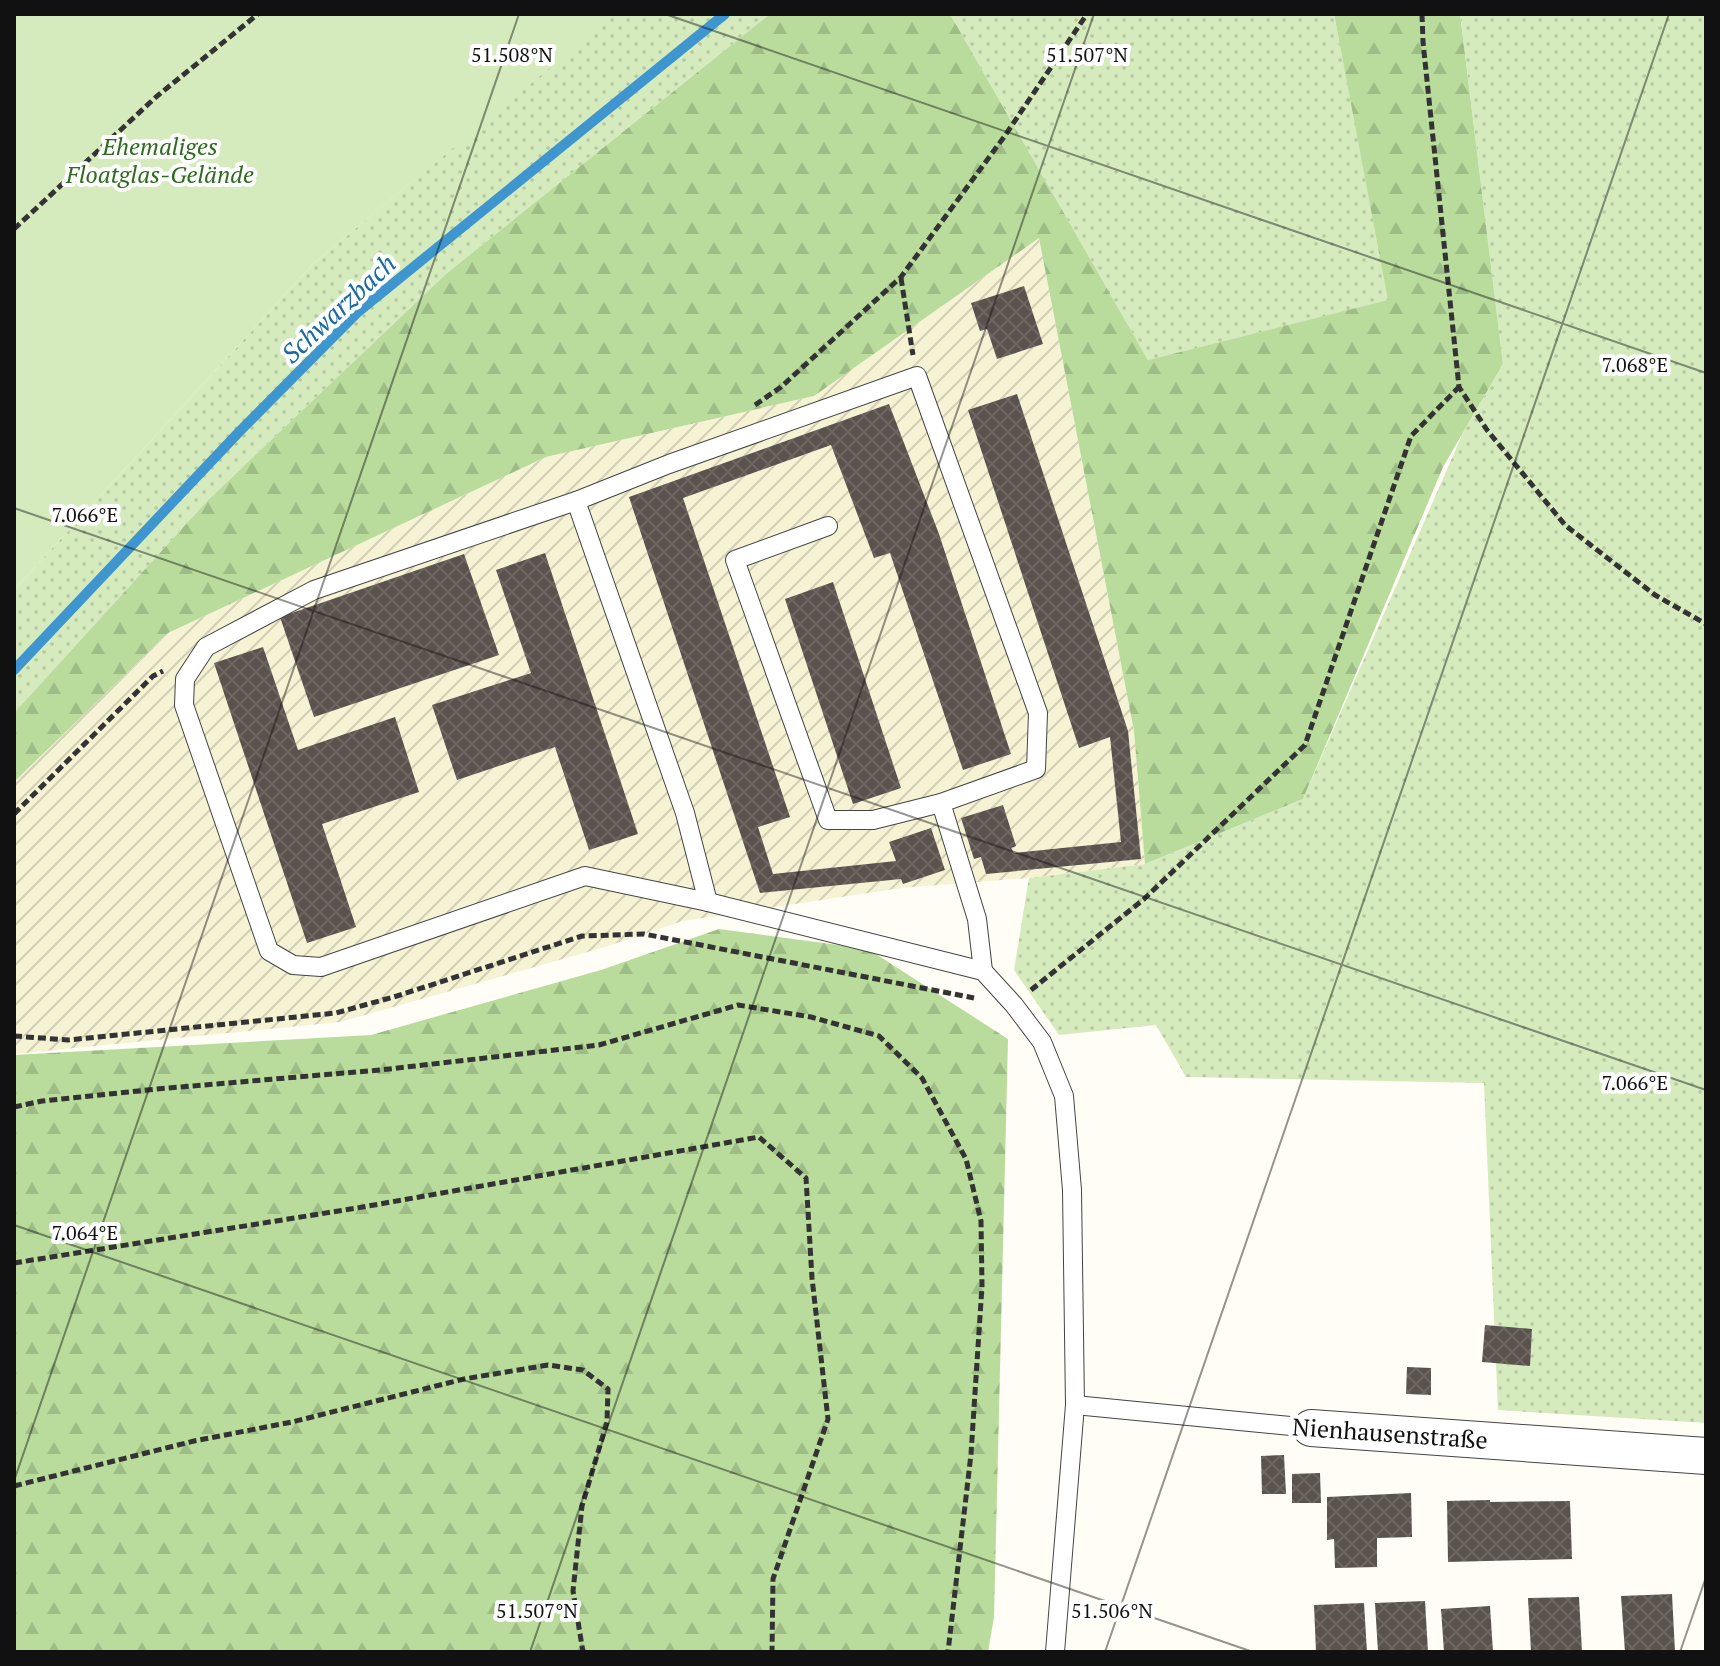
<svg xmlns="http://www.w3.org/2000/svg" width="1720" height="1666" font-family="'PT Serif',serif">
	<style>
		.farmland { fill: url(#farmland-furrows) }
		.grass { fill: url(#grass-dots) }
		.forest { fill: url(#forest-firs) }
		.park { fill: #d5ebbd }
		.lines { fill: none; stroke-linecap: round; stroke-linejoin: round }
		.stream { stroke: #3f96cf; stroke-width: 10 }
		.building { fill: url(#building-cross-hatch) }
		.service-casing { stroke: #444; stroke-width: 20 }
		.minor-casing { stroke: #444; stroke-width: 38 }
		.path { stroke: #333; stroke-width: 5; stroke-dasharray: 8 4; stroke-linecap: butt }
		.service { stroke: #fff; stroke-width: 18 }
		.minor { stroke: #fff; stroke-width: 36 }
		.ticks { fill: none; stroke: #111; stroke-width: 2; stroke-opacity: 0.45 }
		.labels { text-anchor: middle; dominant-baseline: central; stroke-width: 8; stroke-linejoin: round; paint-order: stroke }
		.park-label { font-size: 24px; font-style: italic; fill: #2f6b1f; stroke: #fff }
		.street-label { font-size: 24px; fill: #111; stroke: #fff }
		.water-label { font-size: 26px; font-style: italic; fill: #1768a6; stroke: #fff }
		.ticks-label { font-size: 20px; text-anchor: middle; fill: #111; stroke: #fff; stroke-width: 8; stroke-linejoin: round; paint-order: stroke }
	</style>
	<defs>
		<pattern id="farmland-furrows" width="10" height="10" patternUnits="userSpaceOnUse" patternTransform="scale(2)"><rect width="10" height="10" fill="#f6f3d4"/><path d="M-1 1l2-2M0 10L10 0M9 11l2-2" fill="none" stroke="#d2cfb5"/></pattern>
		<pattern id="grass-dots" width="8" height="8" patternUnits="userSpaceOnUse" patternTransform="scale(2)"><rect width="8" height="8" fill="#d5ebbd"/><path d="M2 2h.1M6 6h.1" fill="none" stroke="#b6c8a1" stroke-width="1.8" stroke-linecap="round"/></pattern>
		<pattern id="forest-firs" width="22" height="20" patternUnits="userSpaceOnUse" patternTransform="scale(2)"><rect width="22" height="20" fill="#b9dc9c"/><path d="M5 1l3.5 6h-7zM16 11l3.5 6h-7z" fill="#9ebc85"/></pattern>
		<pattern id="building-cross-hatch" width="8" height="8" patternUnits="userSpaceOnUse" patternTransform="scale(2)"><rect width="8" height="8" fill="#5a524d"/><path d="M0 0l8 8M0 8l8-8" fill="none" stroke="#6d6662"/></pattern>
	</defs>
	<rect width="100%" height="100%" fill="#fffdf5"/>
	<path class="farmland" d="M1039,238L1134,731L1145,864L1029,878L901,888L683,921L605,947L340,1022L14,1054V782L168,633L546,457L814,396Z"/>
	<g class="grass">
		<path d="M614,14H770L447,273L208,500L14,713V590L314,263Z"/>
		<path d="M950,14H1334L1389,300L1148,360Z"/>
		<path d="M1460,14H1706V1423L1498,1410L1484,1083L1186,1077L1156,1025L1059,1035L1014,970L1029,878L1145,864L1303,799L1462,435L1503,364Z"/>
	</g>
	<g class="forest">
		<path d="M770,14H950L1148,360L1388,300L1334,14H1460L1503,364L1443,467L1303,799L1145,864L1134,731L1039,238L814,396L546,457L168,633L14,782V713L208,500L447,273Z"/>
		<path d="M719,929L868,949L1008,1039L994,1617L988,1652H14V1055L371,1035L601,970Z"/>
	</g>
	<path class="park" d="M14,14H615L314,263L14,590Z"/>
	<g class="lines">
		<path class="stream" d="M14,670L239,432L358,312L725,14"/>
	</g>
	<g class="building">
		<path d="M1024,286L1043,344L997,359L987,329L980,331L971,303Z"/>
		<path d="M1017,394L1128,731L1141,859L986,874L981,857L974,859L961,818L1003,805L1016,846L1011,848L1014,853L1121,842L1110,737L1079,748L968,410Z"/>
		<path d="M889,404L939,534L1011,754L963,770L890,553L874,558L831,445L683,498L790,817L758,827L773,874L896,861L889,842L931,828L945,870L903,884L901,879L760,893L629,497Z"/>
		<path d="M545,553L638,834L589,850L555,747L457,780L432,705L531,673L496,570Z"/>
		<path d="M464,554L499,655L314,717L280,617Z"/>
		<path d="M833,582L901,788L853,804L785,599Z"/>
		<path d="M263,647L298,750L395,717L419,792L322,824L356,927L307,943L214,663Z"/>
		<path d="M1485,1325L1532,1329L1530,1366L1482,1362Z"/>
		<path d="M1407,1367L1431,1368V1395L1406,1394Z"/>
		<path d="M1284,1455L1286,1494H1262L1261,1456Z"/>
		<path d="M1320,1473L1321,1503H1292V1474Z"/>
		<path d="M1411,1493L1412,1537L1377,1538V1567L1335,1568L1334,1539L1327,1540V1497Z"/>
		<path d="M1490,1500V1502L1570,1501L1572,1559L1448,1562L1447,1501Z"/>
		<path d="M1672,1594L1675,1652H1625L1621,1596Z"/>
		<path d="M1579,1597L1582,1652H1531L1528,1598Z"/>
		<path d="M1425,1601L1428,1652H1378L1375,1603Z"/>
		<path d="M1364,1603L1367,1652H1316L1314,1605Z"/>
		<path d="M1490,1606L1493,1652H1444L1441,1609Z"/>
	</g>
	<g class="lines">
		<g class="service-casing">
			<g id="service">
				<path d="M576,501L685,813L708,902L585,876L321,967L293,965L269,951L184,705L185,679L206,647L314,590Z"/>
				<path d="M576,501L669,464L917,376L1038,713L1036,769L941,803L873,820H828L735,560L828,526"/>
				<path d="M941,803L977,919L983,971"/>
				<path d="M708,902L983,971L1014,1005L1042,1042L1064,1096L1072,1190L1075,1405L1055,1652"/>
				<path d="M1075,1405L1311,1428"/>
			</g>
		</g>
		<g class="minor-casing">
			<path id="minor" d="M1311,1428L1706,1456"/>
		</g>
		<g class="path">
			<path d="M1422,14L1423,42L1459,387L1487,430L1565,525L1655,595L1706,624"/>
			<path d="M14,229L156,97L258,14"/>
			<path d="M901,278L913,355"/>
			<path d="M755,405L781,387L901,277L1004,137L1087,14"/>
			<path d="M14,814L153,676L163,671"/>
			<path d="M1031,990L1144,899L1305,745L1411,436L1459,387"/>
			<path d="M14,1036L68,1040L336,1013L397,996L582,936L644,934L974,998"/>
			<path d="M14,1107L42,1101L157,1089L380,1070L599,1045L738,1005L811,1017L879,1036L922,1078L966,1159L981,1221L982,1286L971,1454L948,1652"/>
			<path d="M14,1263L357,1208L759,1137L806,1178L812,1278L828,1419L773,1579L772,1652"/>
			<path d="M14,1486L194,1441L292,1422L464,1379L548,1365L583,1370L608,1389L607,1422L582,1506L573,1591L583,1652"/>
		</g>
		<use href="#service" class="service"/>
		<use href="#minor" class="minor"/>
	</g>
	<path class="ticks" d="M665,14L1706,373M14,508L1706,1090M14,1225L1253,1652M14,1481L519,14M530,1652L1094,14M1105,1652L1669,14M1680,1652L1706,1577"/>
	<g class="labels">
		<g class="park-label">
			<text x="160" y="146">Ehemaliges<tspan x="160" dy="28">Floatglas-Gelände</tspan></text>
		</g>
		<g class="street-label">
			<text transform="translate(1390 1433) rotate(4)">Nienhausenstraße</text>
		</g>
		<g class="water-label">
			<text transform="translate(338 308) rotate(-43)">Schwarzbach</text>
		</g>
	</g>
	<g class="ticks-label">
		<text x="512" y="62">51.508°N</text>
		<text x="1087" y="62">51.507°N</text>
		<text x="1635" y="372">7.068°E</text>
		<text x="85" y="522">7.066°E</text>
		<text x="1635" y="1090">7.066°E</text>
		<text x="85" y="1240">7.064°E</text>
		<text x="537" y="1618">51.507°N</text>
		<text x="1112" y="1618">51.506°N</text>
	</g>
	<rect width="1720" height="1666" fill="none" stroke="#111111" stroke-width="32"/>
</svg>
